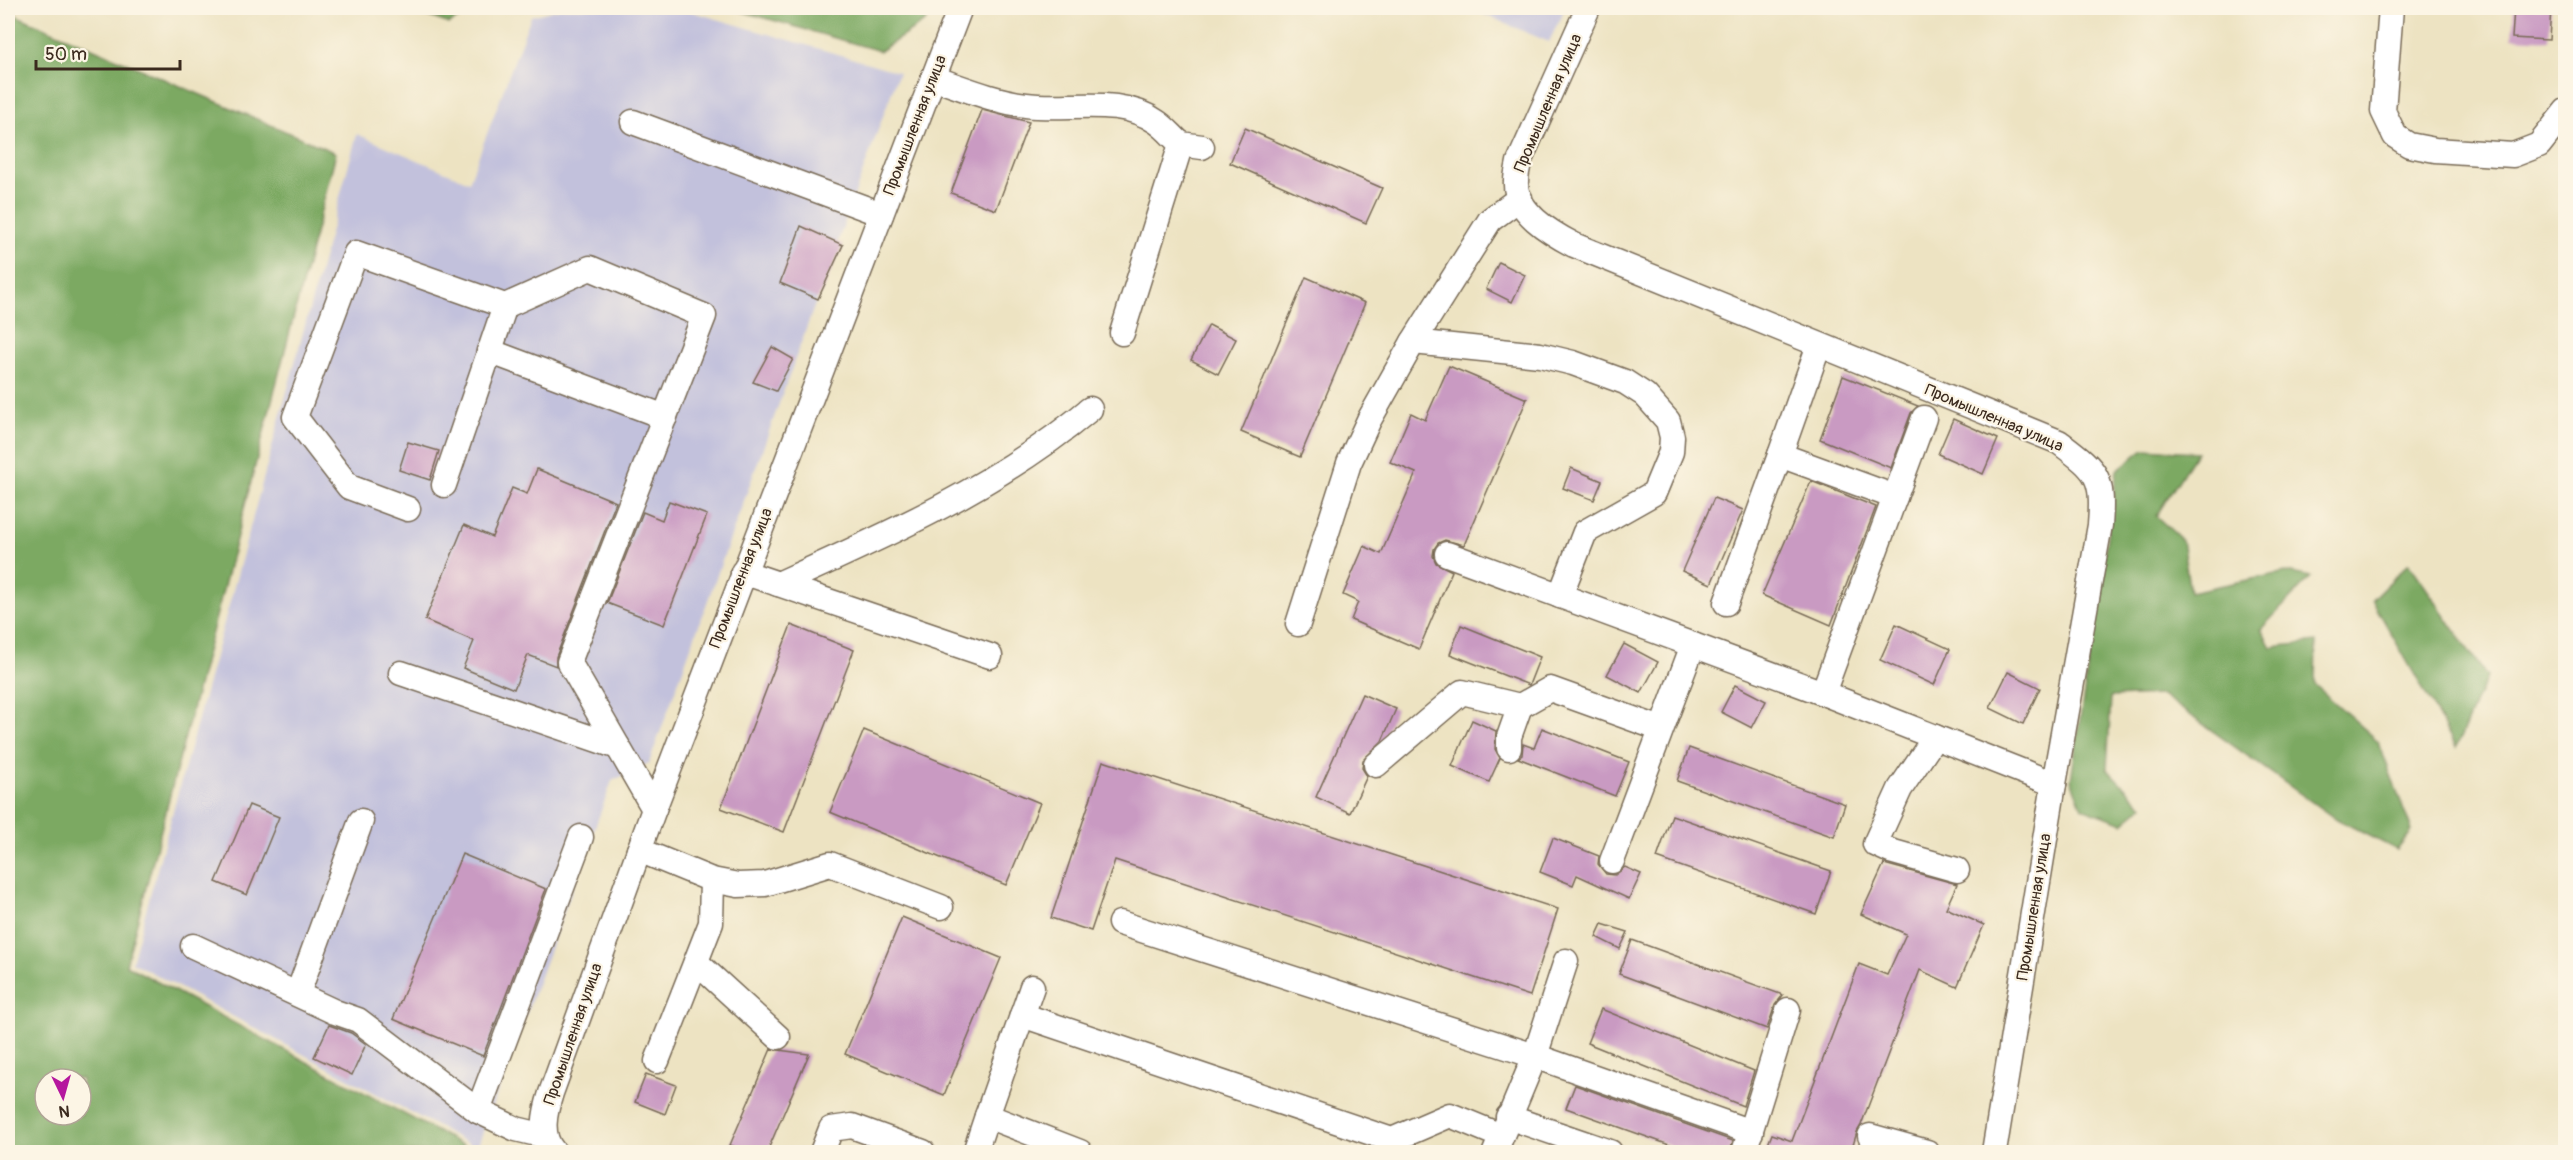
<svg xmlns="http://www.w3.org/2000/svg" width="2573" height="1160" font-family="Pangolin,sans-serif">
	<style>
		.industrial { fill: #c2c1dc }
		.forest { fill: #7ba962; stroke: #5b6a40; stroke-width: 1.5; fill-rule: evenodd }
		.building { fill: #c99ac2 }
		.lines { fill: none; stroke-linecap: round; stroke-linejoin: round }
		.minor-casing { stroke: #796b57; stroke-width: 27 }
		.minor { stroke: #fff; stroke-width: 24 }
		.labels { text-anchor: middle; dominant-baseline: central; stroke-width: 4.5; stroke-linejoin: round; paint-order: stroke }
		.street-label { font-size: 16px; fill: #3b2a1e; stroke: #fcf5e5 }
	</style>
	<rect width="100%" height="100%" fill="#fcf5e5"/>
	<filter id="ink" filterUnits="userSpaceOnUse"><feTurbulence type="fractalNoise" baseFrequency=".0167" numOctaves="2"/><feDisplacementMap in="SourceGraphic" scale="12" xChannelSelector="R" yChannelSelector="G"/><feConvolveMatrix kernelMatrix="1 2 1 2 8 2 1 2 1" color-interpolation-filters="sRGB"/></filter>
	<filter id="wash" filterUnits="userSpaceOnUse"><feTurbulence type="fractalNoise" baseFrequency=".008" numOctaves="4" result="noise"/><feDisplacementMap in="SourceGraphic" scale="24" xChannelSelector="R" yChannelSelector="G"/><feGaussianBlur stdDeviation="1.35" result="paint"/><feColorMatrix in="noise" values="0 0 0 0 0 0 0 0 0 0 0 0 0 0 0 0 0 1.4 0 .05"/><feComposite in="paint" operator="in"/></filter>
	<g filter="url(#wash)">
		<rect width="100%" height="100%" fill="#ede3c2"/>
		<g class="industrial">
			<path d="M563,8H679L899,72L649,763L612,781L477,1148L132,962L357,134L469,182L531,16Z"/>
			<path d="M1469,8H1565L1549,42Z"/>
		</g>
		<g class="forest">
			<path d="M406,8H477L449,24Z"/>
			<path d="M730,8H931L926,21L880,51Z"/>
			<path d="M8,12L336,153L126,965L475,1152H8ZM45,1079H81V1115H45Z"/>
			<path d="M2144,449L2197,452L2156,516L2182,540L2190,592L2286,572L2311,577L2261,629L2271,647L2316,642L2315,685L2378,741L2412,831L2397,850L2333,817L2162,695L2111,697L2107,769L2143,806L2123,823L2082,808L2071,780L2117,470Z"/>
			<path d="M2409,563L2487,677L2456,747L2372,600Z"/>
		</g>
		<g id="blocks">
			<g class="building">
				<path d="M2514,8H2551L2549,40L2512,38Z"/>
				<path d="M982,110L1029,122L996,210L951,193Z"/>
				<path d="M1245,128L1382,188L1366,223L1230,163Z"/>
				<path d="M801,226L843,245L818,299L780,283Z"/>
				<path d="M1499,262L1525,275L1512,302L1486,289Z"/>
				<path d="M1306,277L1365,303L1300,457L1241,432Z"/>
				<path d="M1209,325L1236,339L1218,374L1191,360Z"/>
				<path d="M772,347L793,359L776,391L753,382Z"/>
				<path d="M1449,366L1527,399L1464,545L1445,540L1438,543L1434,549L1433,556L1436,563L1452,571L1419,649L1351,620L1358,602L1343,595L1364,546L1381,554L1416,473L1390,462L1411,413L1425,420Z"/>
				<path d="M1843,376L1918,406L1911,413L1891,468L1820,439Z"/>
				<path d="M1953,419L1998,439L1983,474L1938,454Z"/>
				<path d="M408,442L439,451L430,480L399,470Z"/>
				<path d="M1571,468L1602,481L1594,500L1563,488Z"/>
				<path d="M537,469L616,502L556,657V666L528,655L514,689L463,668L474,641L425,620L464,525L492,537L512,488L527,494Z"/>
				<path d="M1811,481L1876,507L1831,625L1762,595Z"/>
				<path d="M1714,498L1743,510L1711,584L1682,571Z"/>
				<path d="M669,501L707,515L664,625L607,603L643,512L662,520Z"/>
				<path d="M1896,624L1950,649L1934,685L1880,660Z"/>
				<path d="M791,625L854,650L784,832L721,808Z"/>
				<path d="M1461,625L1540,657L1529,685L1450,654Z"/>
				<path d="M1624,644L1658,662L1641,693L1607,675Z"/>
				<path d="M2008,672L2040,688L2023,724L1990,708Z"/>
				<path d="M1735,685L1766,701L1752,728L1721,712Z"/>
				<path d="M1362,694L1396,709L1382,741L1363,760L1362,768L1367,776L1350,813L1316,797Z"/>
				<path d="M1472,720L1496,731L1495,749L1500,758L1489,782L1452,766Z"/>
				<path d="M1542,728L1629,762L1615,796L1518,758L1522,755L1523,744L1534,748Z"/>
				<path d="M864,730L1040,803L1006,885L830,812Z"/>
				<path d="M1689,748L1845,804L1834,837L1677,781Z"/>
				<path d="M1103,761L1558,909L1530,996L1115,860L1091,931L1051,918Z"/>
				<path d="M249,805L279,817L247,895L216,882Z"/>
				<path d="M1672,815L1831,871L1816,914L1657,858Z"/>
				<path d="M1553,838L1599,856L1598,864L1606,874L1615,875L1625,867L1641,874L1629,899L1577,875L1573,885L1540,872Z"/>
				<path d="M462,854L546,889L483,1056L393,1019Z"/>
				<path d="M1884,864L1957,884L1946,908L1984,925L1957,987L1920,970L1861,1125L1857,1132L1851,1152H1765L1772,1134L1792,1141L1859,964L1887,975L1906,934L1861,914Z"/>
				<path d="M902,917L1001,958L944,1095L845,1054Z"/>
				<path d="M1602,924L1628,932L1620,949L1596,937Z"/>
				<path d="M1632,940L1783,995L1775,1005L1767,1029L1619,974Z"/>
				<path d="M1601,1009L1754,1071L1743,1106L1587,1043Z"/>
				<path d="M329,1025L351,1033L366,1044L352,1075L314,1057Z"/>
				<path d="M771,1049L809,1054L767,1152H748L730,1145Z"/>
				<path d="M646,1074L676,1085L665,1114L635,1102Z"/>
				<path d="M1575,1085L1733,1141L1730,1152H1689L1566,1108Z"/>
			</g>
		</g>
	</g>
	<g filter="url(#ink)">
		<use href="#blocks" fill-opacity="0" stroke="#796b57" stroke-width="1.5"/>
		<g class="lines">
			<g class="minor-casing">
				<g id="minor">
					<path d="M1588,8L1519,162C1518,168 1516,175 1516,181C1514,212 1551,233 1574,245L2059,442C2097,471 2104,475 2100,525L2054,784L1994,1152"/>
					<path d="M2391,8L2383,111L2395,136L2409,145L2435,150L2513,155L2539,145L2566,111"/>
					<path d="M933,78C963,88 994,101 1026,105C1069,111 1118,95 1157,122C1166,128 1173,137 1181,144L1122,333"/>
					<path d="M633,122L881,214"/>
					<path d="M1181,144L1202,147"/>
					<path d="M1520,198L1490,220L1413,342L1540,355L1573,363L1625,382L1645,395L1668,421L1672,437L1671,452L1654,493L1585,532L1560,596"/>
					<path d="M1819,345L1780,455L1895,497"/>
					<path d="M489,351L665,417"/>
					<path d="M444,485L505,306"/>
					<path d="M408,509L349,487L295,417L356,253L505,306L590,268L704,316L569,662L654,809"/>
					<path d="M1447,554L1823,693L2054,784"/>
					<path d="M743,572L990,656"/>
					<path d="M778,584C885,536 1000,485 1090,409"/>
					<path d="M1726,603L1780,455"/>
					<path d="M1298,624L1349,463L1369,420L1413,342"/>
					<path d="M401,673L618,747"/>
					<path d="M1823,693L1924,418"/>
					<path d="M1935,737L1900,789L1875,844L1890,851L1957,870"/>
					<path d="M1509,748V737L1520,706"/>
					<path d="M1376,765L1462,692L1520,706L1550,689L1661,729"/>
					<path d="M639,850L712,880L738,885L765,884L830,864L941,907"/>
					<path d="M1612,861L1693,645"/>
					<path d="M1120,923L1535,1056L1751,1132"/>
					<path d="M193,946L335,1012L358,1020L478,1111L516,1129L545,1136"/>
					<path d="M696,962L778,1037"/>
					<path d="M298,993L361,821"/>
					<path d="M1022,1015L1392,1140L1450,1115L1501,1136"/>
					<path d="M657,1061L711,923L712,880"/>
					<path d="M478,1111L581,837"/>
					<path d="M987,1116L1032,987"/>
					<path d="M1508,1117L1610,1152"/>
					<path d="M1870,1136L1927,1152"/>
					<path d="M554,1152C539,1136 545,1112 551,1093L654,809L960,8"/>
					<path d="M822,1152L831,1129L852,1126L923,1152"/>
					<path d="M975,1152L987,1116L1080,1152"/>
					<path d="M1495,1152L1535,1056L1566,961"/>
					<path d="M1744,1152L1788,1010"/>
				</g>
			</g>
			<use href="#minor" class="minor"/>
		</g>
	</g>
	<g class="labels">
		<g class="street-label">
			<text transform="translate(1548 103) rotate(-67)">Промышленная улица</text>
			<text transform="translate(915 125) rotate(-69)">Промышленная улица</text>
			<text transform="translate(1994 418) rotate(23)">Промышленная улица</text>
			<text transform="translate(741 578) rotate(-69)">Промышленная улица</text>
			<text transform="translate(2034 907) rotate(-81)">Промышленная улица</text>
			<text transform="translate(573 1034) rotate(-71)">Промышленная улица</text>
		</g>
	</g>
	<rect width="2573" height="1160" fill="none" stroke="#fcf5e5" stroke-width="30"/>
	<g transform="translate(63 1097) rotate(175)"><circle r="28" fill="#fcf5e5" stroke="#afa495" stroke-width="1.5"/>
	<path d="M0-4.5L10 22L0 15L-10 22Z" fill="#b5179e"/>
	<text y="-9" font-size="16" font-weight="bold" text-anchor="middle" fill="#3b2a1e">N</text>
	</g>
	<path d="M36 60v9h144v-9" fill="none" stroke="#3b2a1e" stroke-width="3"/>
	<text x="45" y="60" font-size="18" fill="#3b2a1e" stroke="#fcf5e5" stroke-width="4.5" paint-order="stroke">50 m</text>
</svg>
